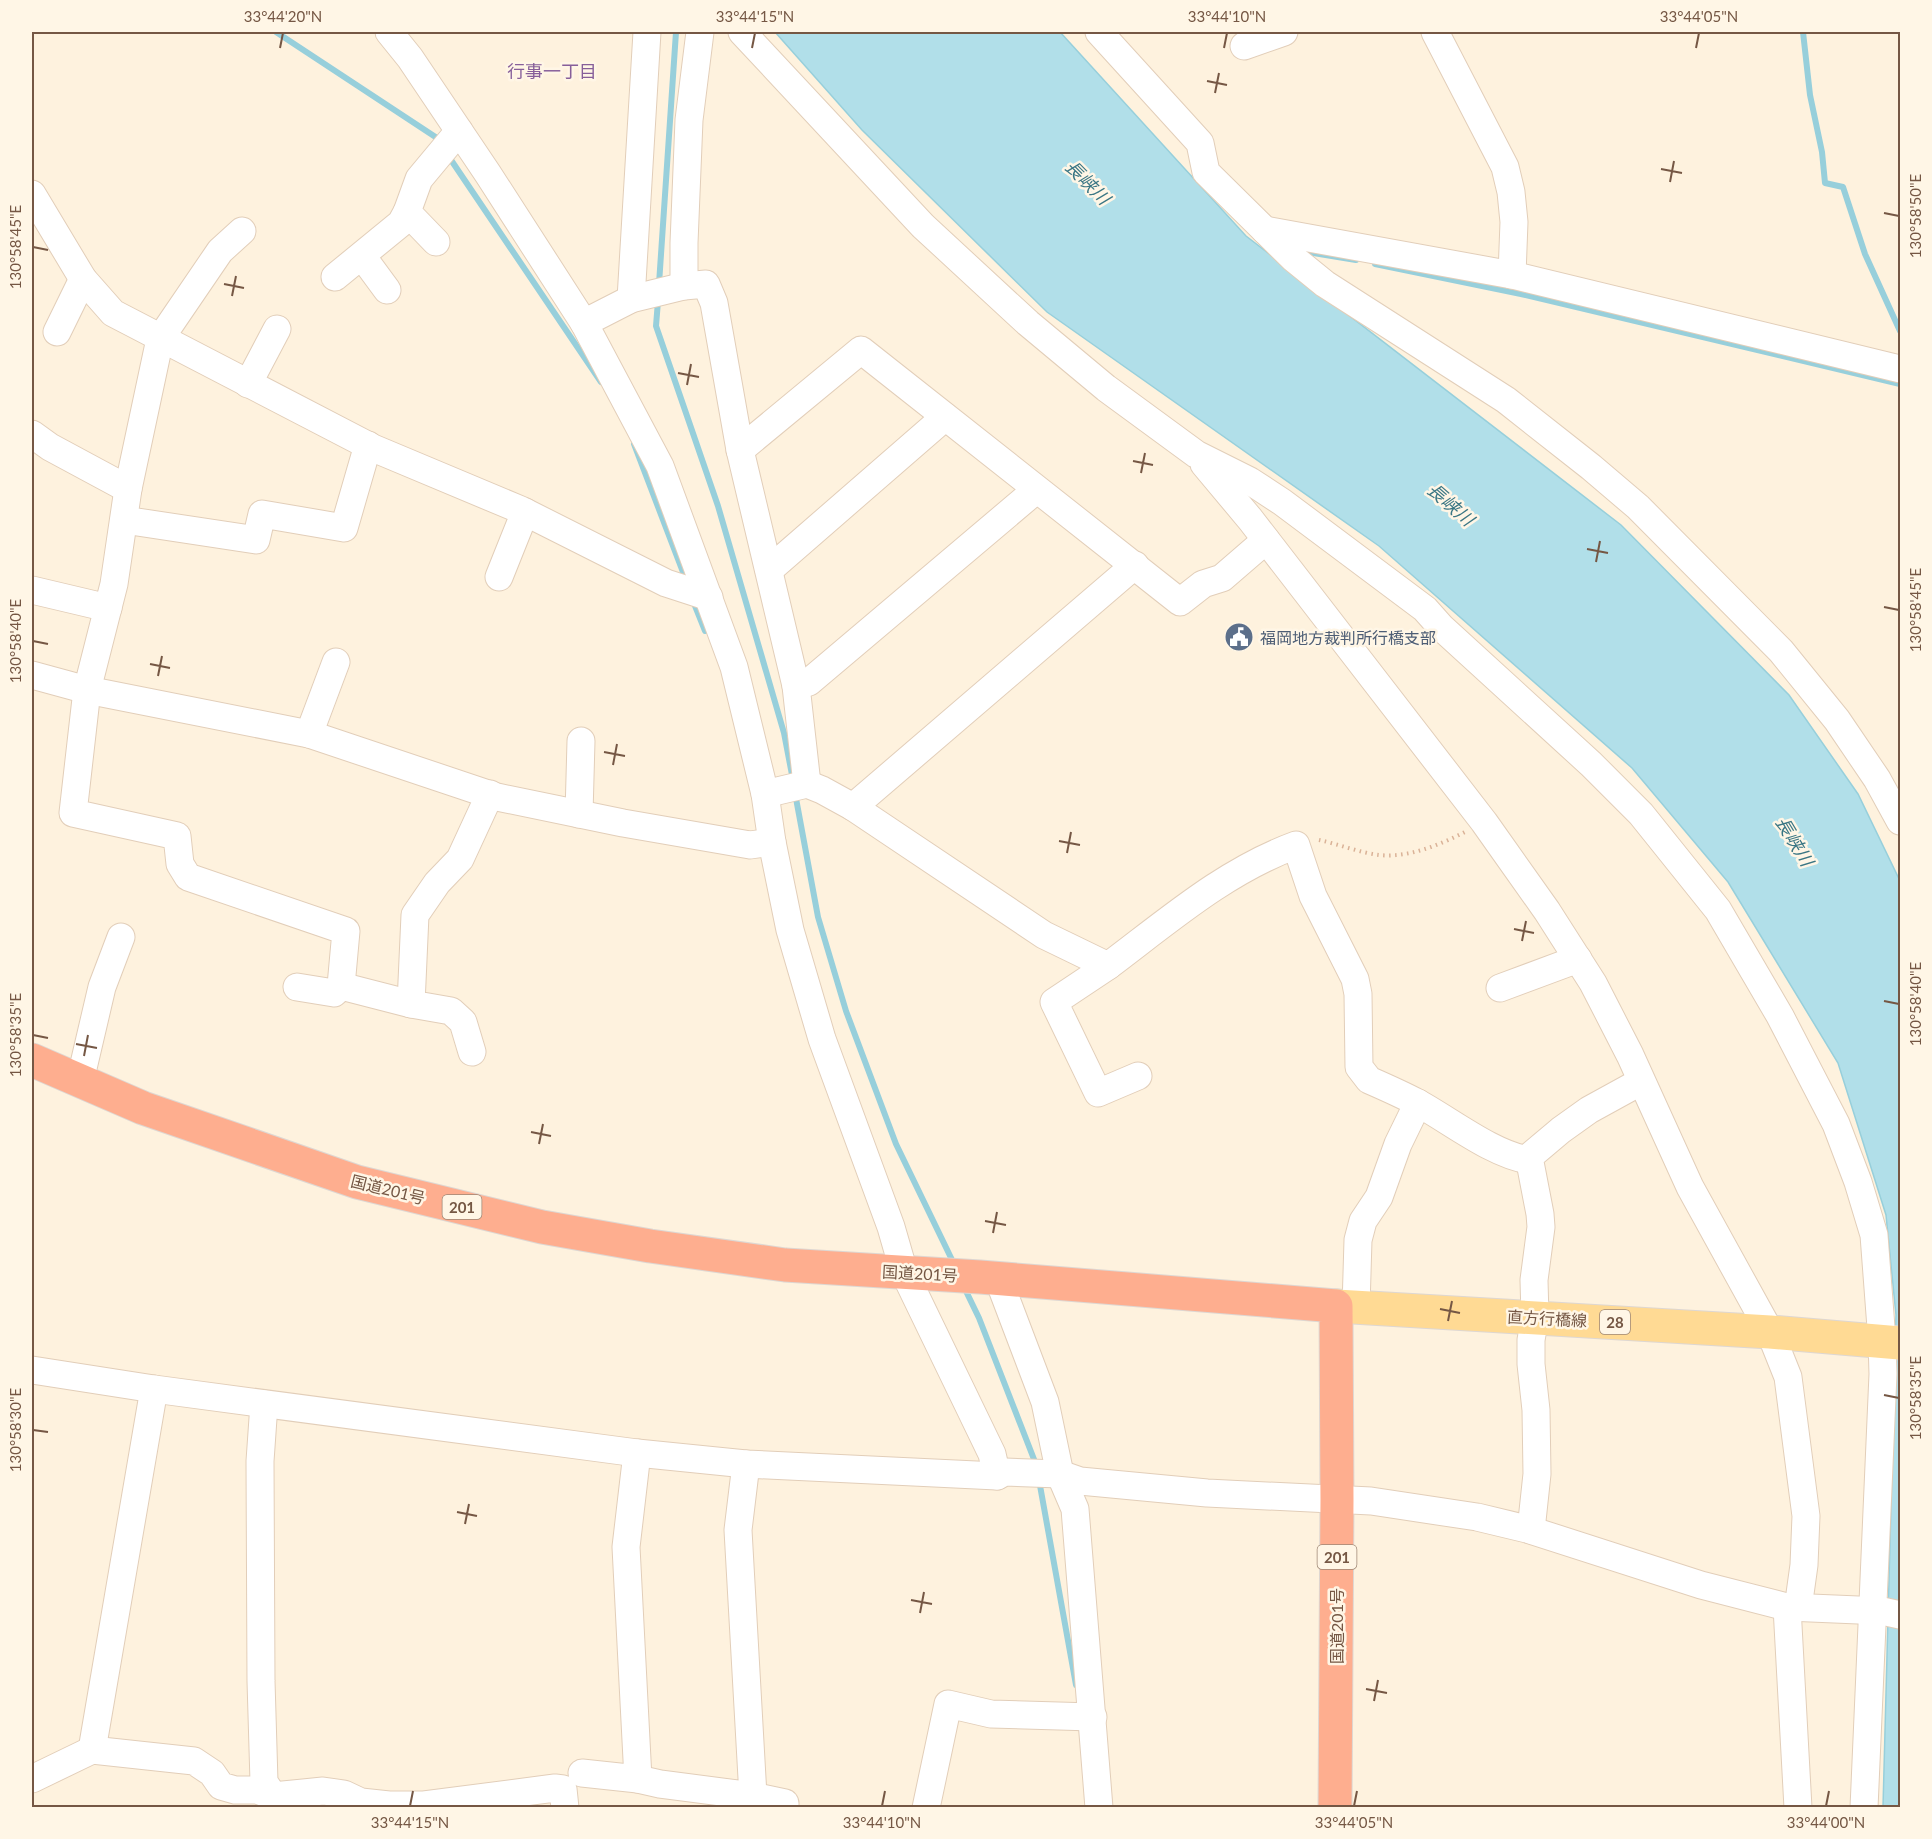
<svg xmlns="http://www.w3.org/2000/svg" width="1932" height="1839" font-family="Lato,'Noto Sans JP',sans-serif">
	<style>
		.water { fill: #b1dfe9; stroke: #97cfdb; stroke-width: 1.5 }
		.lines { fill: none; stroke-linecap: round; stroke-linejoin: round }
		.stream { stroke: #97cfdb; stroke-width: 6 }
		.minor-casing { stroke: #e2ceb9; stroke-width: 29 }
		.major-casing { stroke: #ded7d2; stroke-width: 35 }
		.highway-casing { stroke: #ded7d2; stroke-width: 35 }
		.path { stroke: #dab297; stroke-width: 4; stroke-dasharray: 1.5 4.5; stroke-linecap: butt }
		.minor { stroke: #fff; stroke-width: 27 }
		.major { stroke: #ffda94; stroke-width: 33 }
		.highway { stroke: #feae8f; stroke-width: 33 }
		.ticks { fill: none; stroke: #755744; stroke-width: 2 }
		.labels { text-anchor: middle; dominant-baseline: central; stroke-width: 5; stroke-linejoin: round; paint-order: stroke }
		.shield { fill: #fff6e6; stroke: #9e8775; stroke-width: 1.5 }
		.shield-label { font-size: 15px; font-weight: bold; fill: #755744 }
		.service-label { font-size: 16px; fill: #4e5e75; stroke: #fff6e6; text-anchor: start }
		.street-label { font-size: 16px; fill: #755744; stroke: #fff6e6 }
		.neighbourhood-label { font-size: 18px; fill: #875f9a; stroke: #fff6e6 }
		.water-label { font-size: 18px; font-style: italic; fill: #3a7684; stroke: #fff6e6 }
		.neatline { fill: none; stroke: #755744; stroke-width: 2 }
		.ticks-label { font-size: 15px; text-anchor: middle; fill: #755744 }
	</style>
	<rect width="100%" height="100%" fill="#fef2de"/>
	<path class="water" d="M775,32H1060L1246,236L1621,525L1789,695L1858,794L1900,881V1807H1883L1896,1315L1886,1215L1838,1063L1728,882L1632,768L1379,546L1047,312L862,130Z"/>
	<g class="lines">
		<g class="stream">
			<path d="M276,32L437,138L440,143"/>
			<path d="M1803,32L1810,95L1822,152L1825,183L1843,187L1865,254L1900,331"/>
			<path d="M447,154L601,382"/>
			<path d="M1301,251L1356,260"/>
			<path d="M1375,264L1521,294L1900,384"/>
			<path d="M659,284L676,32"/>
			<path d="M658,301L656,326L718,506L784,733L793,780"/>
			<path d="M634,444L686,580"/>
			<path d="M693,601L705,631"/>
			<path d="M795,793L818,917L846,1011L896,1144L954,1264"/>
			<path d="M964,1287L979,1318L1037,1467"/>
			<path d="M1039,1480L1076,1685"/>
		</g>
		<g class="minor-casing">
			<g id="minor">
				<path d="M389,32L410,58L488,174L584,323L660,466L734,667L765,794L772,842L790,930L822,1039L891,1227L904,1272L992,1454L997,1476"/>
				<path d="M742,32L923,226L1028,323L1106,388L1196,454L1250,481L1282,502L1425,609L1441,627L1591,764L1641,814L1718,910L1780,1016L1836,1124L1858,1182L1874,1235L1882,1341L1883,1374L1864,1808"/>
				<path d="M1099,32L1200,143L1206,172L1293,258L1325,284L1506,400L1591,467L1638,507L1781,651L1837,720L1877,779L1900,821"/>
				<path d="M1435,32L1505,167L1511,192L1514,222L1512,275"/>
				<path d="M1244,46L1284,32"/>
				<path d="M32,194L83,279L113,313L373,448L521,510L666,583L709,597"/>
				<path d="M1265,230L1512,275L1900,369"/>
				<path d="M242,231L220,251L160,339L128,489L114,584L87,690L73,813L177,836L180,864L188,877L346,931L341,986"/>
				<path d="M436,242L407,212L419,179L459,131"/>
				<path d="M362,256L387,290"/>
				<path d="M335,277L401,223L407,212"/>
				<path d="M684,286V243L689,120L700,32"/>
				<path d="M631,299L647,32"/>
				<path d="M584,323L631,299L684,286L706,284L714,303L740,450L796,686L807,784"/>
				<path d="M57,332L83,279"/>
				<path d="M248,384L277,329"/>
				<path d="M32,434L50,447L128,489"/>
				<path d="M740,450L861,350L1180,602L1203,584L1222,578L1266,540"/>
				<path d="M1204,464L1250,519L1484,822L1547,911L1593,983L1630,1055L1690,1187L1770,1332L1788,1377L1806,1516L1804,1565L1798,1608"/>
				<path d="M124,520L256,540L262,514L344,528L368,445"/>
				<path d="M769,570L945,417"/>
				<path d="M499,577L525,512"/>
				<path d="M32,590L108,608"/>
				<path d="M32,675L87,690L309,734L497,797L623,823L750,845L772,842"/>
				<path d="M796,686L809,682L1036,490"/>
				<path d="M309,734L336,662"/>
				<path d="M765,794L807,784L822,790L853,807L1044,935L1108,966C1168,921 1225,871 1296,845L1313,896L1355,979L1358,994L1359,1067L1369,1080C1385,1087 1401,1094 1416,1102C1448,1119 1493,1155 1529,1160"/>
				<path d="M853,807L1135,565"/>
				<path d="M579,814L581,741"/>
				<path d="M1108,966L1054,1002L1098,1093L1138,1076"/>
				<path d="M297,987L334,993L341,986L411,1004"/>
				<path d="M1500,988L1578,959"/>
				<path d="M472,1052L463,1022L451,1011L411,1004L415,915L437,883L460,859L490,794"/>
				<path d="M80,1081L102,987L121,937"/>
				<path d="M998,1278L1045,1402L1060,1474L1075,1509L1099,1808"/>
				<path d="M1356,1307L1358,1240L1363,1221L1379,1197L1398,1144L1418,1103"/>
				<path d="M32,1370L154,1389L637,1453L746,1464L997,1476L1005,1472L1060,1474L1080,1481L1207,1493L1371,1501L1477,1517L1527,1529L1701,1585L1787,1607L1882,1611L1900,1615"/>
				<path d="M264,1404L260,1461L261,1681L264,1782L278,1803"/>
				<path d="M1531,1530L1537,1474L1536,1410L1531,1364V1340L1535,1317L1534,1280L1541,1227L1540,1214L1529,1157L1561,1130L1589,1110L1640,1082"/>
				<path d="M1787,1607L1798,1808"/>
				<path d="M92,1750L154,1389"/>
				<path d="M582,1773L638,1779L626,1547L637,1453"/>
				<path d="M32,1779L92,1750L194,1761L212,1773L221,1786L235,1790H257L273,1796L323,1791L344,1794L361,1802L389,1805H424L555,1788L563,1789L565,1808"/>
				<path d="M638,1779L660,1784L753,1796L738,1530L746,1464"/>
				<path d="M753,1796L785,1803V1808"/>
				<path d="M926,1808L948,1704L991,1714L1093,1717"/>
			</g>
		</g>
		<g class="major-casing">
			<path id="major" d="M1336,1306L1770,1332L1900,1343"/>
		</g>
		<g class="highway-casing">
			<path id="highway" d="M32,1060L143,1108L357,1182L542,1227L650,1246L785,1265L980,1277L1336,1306L1337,1500L1335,1808"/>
		</g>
		<path class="path" d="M1319,840C1338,844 1361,853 1379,855C1409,858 1439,845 1465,832"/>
		<use href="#minor" class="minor"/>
		<use href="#major" class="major"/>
		<use href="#highway" class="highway"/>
	</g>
	<path class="ticks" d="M280,48L283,33M752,48L755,33M1224,48L1227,33M1696,48L1699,33M1207,81L1227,85M1215,93L1219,73M1661,169L1682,173M1670,182L1674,161M1884,213L1899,216M33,247L48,250M224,284L244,288M232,296L236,276M678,373L699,377M687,385L691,364M1133,461L1153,465M1141,473L1145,453M1587,549L1608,553M1596,562L1600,541M1884,607L1899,610M33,641L48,644M150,664L170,668M158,676L162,656M604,752L625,756M613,765L617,744M1059,841L1080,845M1067,853L1071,832M1514,929L1534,933M1522,941L1526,921M1884,1001L1899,1004M33,1035L48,1038M76,1044L97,1048M84,1056L88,1035M531,1132L551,1136M539,1144L543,1124M985,1221L1006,1225M993,1233L997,1212M1440,1309L1460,1313M1448,1321L1452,1301M1884,1395L1899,1398M33,1430L48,1432M457,1512L477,1516M465,1524L469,1504M911,1600L932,1604M920,1613L924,1592M1366,1689L1387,1693M1374,1701L1378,1680M410,1806L413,1791M882,1806L885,1791M1354,1806L1357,1791M1826,1806L1829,1791"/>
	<defs>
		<g id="civic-disc" transform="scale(1.5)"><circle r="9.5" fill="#5c6f8a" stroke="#fff6e6"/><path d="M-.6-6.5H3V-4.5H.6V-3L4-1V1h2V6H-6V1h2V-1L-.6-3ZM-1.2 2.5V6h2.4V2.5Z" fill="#fff"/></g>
	</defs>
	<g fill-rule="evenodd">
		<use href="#civic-disc" x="1239" y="637"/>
	</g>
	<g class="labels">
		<g class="shield">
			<rect x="442.5" y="1195" width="39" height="24" rx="4.5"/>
			<rect x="1600" y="1310" width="30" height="24" rx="4.5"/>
			<rect x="1317.5" y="1545" width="39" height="24" rx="4.5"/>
		</g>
		<g class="shield-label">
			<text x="462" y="1207">201</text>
			<text x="1615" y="1322">28</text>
			<text x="1337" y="1557">201</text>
		</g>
		<g class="service-label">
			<text x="1260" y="637">福岡地方裁判所行橋支部</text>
		</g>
		<g class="street-label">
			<text transform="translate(388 1189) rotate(14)">国道201号</text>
			<text transform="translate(920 1273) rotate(3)">国道201号</text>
			<text transform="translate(1547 1318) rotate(3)">直方行橋線</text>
			<text transform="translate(1336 1626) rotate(-90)">国道201号</text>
		</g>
		<g class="neighbourhood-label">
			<text x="552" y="71">行事一丁目</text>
		</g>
		<g class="water-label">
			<text transform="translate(1088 182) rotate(45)">長峡川</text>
			<text transform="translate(1451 504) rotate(41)">長峡川</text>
			<text transform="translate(1795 841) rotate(59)">長峡川</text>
		</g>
	</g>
	<rect width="1932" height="1839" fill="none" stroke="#fff6e6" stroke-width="66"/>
	<rect x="33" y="33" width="1866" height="1773" class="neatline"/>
	<g class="ticks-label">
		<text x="283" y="22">33°44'20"N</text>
		<text x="755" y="22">33°44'15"N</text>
		<text x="1227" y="22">33°44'10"N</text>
		<text x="1699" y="22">33°44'05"N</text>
		<text transform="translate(1916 216) rotate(-90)" y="5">130°58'50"E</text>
		<text transform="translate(16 247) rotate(-90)" y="5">130°58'45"E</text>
		<text transform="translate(1916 610) rotate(-90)" y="5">130°58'45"E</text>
		<text transform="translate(16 641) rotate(-90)" y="5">130°58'40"E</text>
		<text transform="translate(1916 1004) rotate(-90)" y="5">130°58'40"E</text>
		<text transform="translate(16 1035) rotate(-90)" y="5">130°58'35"E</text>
		<text transform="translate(1916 1398) rotate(-90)" y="5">130°58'35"E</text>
		<text transform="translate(16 1430) rotate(-90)" y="5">130°58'30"E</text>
		<text x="410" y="1828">33°44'15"N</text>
		<text x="882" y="1828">33°44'10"N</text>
		<text x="1354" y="1828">33°44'05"N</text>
		<text x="1826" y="1828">33°44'00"N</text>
	</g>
</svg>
